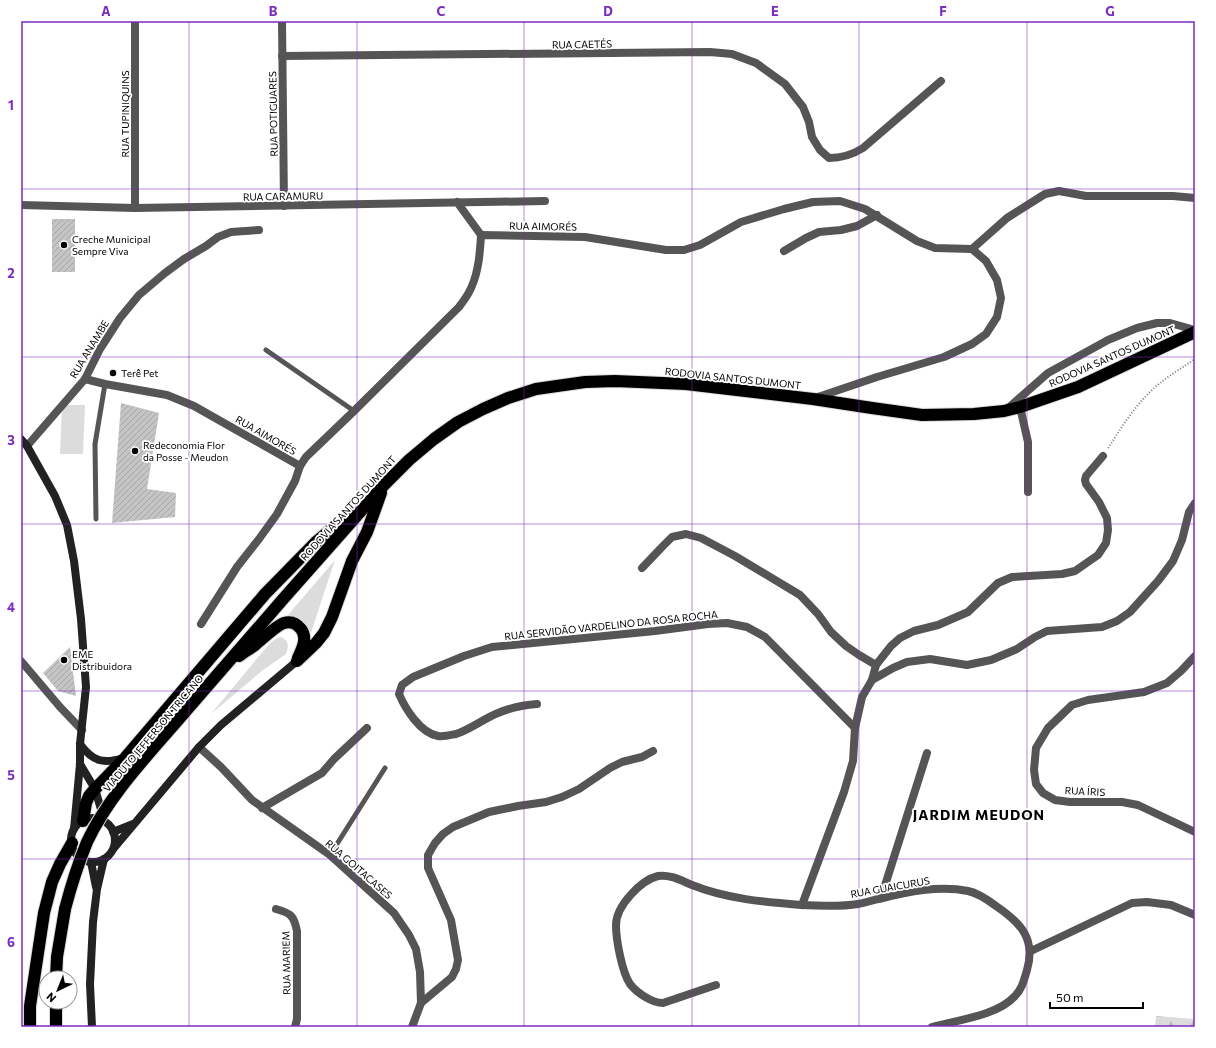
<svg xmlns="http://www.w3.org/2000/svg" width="1216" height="1048" font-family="Commissioner,sans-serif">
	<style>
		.green { fill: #dcdcdc }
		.forest { fill: url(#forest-firs) }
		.building { fill: url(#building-hatch) }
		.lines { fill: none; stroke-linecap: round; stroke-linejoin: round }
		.highway-casing { stroke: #dbdbdb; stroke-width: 14 }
		.path { stroke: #777; stroke-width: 2; stroke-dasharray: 1 2; stroke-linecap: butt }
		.lane { stroke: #555; stroke-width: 5 }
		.street { stroke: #555; stroke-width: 8 }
		.secondary { stroke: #222; stroke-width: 8 }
		.highway { stroke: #000; stroke-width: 12 }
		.highway-bridge-casing { stroke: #dbdbdb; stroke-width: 14; stroke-linecap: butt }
		.highway-bridge { stroke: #000; stroke-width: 12 }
		.grid { fill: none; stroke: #7b2cbf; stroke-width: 1; stroke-opacity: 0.55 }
		.poi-dot { fill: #000; stroke: #fff; stroke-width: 1.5 }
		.labels { text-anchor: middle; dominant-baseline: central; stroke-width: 3.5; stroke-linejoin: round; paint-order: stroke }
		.street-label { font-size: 10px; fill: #000; stroke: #fff }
		.poi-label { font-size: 10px; fill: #000; stroke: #fff; text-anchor: start }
		.district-label { font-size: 14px; font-weight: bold; letter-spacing: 1px; fill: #000; stroke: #fff }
		.neatline { fill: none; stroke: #7b2cbf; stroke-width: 1.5 }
		.grid-label { font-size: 13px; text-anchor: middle; font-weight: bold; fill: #7b2cbf }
	</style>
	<defs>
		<pattern id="forest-firs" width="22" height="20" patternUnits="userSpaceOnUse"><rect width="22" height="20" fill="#dcdcdc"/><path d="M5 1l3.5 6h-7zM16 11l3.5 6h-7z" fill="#bbb"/></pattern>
		<pattern id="building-hatch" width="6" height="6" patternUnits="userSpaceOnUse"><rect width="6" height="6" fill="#c4c4c4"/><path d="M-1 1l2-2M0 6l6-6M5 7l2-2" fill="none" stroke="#a7a7a7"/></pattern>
	</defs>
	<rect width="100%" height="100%" fill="#fff"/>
	<g class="green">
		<path d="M62,405H85L83,454H60Z"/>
		<path d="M335,560L325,590L311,633L305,624L288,615Z"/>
		<path d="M281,637L287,641L288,647L286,654L263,670L211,714L270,643L277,638Z"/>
	</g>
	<path class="forest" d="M1156,1016L1195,1019V1027H1155Z"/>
	<g class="building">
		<rect x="52" y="219" width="23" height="53"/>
		<path d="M121,403L159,413L147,489L176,493L175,517L112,523Z"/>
		<path d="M70,647L76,696L58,691L43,673Z"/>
	</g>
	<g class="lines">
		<g class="highway-casing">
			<g id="highway">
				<path d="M239,656C244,652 250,649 255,645C261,640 277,625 284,623C291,621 297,624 301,629C308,638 302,649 298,658"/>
				<path d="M297,661L316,643L324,633L332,617L352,561L367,532L381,493"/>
				<path d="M178,720L284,598L384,485L409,460L434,439L458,422L483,409L508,398L536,389L585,382L615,381L686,384L813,399L872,408L922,415L974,414L1004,411L1020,407L1078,387L1195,332"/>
				<path d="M83,821L86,803L89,796L95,789L125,758L265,594L317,541L352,512"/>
				<path d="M56,978L57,957L65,909"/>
				<path d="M30,1027V1006L44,913L52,882L60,864L72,843"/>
				<path d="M56,1027V1002"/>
			</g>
		</g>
		<path class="path" d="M1108,448C1120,430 1132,410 1147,395C1160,381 1177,371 1192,361L1195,356"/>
		<g class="lane">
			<path d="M266,350L354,411"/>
			<path d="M96,519L95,444L105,384"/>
			<path d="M330,855L385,768"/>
		</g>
		<g class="street">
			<path d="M135,21V208"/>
			<path d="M282,21L284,206"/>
			<path d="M282,56L710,52L732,54L756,63L785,84L803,107L809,122L812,137L820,150L829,158C842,158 852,155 863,148L941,81"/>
			<path d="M457,202L481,235"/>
			<path d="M21,205L135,208L545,201"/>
			<path d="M972,249L1007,218L1045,194L1059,191L1086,196H1173L1195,198"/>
			<path d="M784,251L806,238L819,232L841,230L857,226L877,215"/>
			<path d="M85,379L105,384L167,395L194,406L300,466L306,457L354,411L459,307C462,303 465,299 468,294C478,277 480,255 481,235L585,237L666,250H684L700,245L741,222L784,209L813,202L840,201L865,209L917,241L935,248L972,249L986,261L997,280L1001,298L997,317L986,334L972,344L944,357L877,377L815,398"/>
			<path d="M1020,407L1028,442V492"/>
			<path d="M1006,410L1048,373L1108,340L1137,328L1157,323H1170L1195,330"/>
			<path d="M27,446L85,379L100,349L120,318L139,295L165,273L184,259L206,246L218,237L231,232L259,230"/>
			<path d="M642,568L663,546L672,537L686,534L701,538L735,556L800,595L818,614L831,632L846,646L859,655L876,665"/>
			<path d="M201,624L237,567L259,539L277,514L295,481L300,466"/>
			<path d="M1195,656L1181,671L1167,683L1144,692L1088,700L1072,705L1048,728L1036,748L1034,770L1036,784L1043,793L1055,800L1070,802H1122L1138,805L1195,832"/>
			<path d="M21,661L60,707L82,730"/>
			<path d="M872,680L893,668L907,662L930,659L967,665L991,660L1017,649L1035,637L1047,631L1102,627L1117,621L1130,612L1158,581L1173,561L1182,540L1189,512L1195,503"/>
			<path d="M537,704C523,705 510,708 498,713C483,719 471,729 456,734C451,735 443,737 438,736C420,733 405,708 399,694L402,685L413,677L464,656L492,647L655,631L708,624L727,623L747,627L765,637L855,728"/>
			<path d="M199,747L221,767L252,800L330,855L394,913L409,935L416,949L420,972L421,1003L412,1027"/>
			<path d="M262,808L303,784L322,773L334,759L367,728"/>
			<path d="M881,898L927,753"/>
			<path d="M802,905L844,792L853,761L855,728L862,697L872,680L876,665L891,646L900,638L914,631L938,625L968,612L998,583L1012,577L1062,574L1075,571L1098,555L1106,543L1108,530L1107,518L1099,502L1086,484L1085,480L1086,476L1103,456"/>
			<path d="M276,909C291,913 294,916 297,931V1019L295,1027"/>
			<path d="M1031,951L1132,903L1147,902L1171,905L1195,915"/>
			<path d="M716,985L663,1003C652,1003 637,993 630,984C622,972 616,940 616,925C616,906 641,880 658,876C670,874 682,881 692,885C727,899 764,902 801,905C820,906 840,907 858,904C865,903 872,900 879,899C907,892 939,885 968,891C978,893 988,900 996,906C1021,923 1036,939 1027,970C1024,980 1022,989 1015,996C997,1016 957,1020 932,1027"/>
			<path d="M421,1003L452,977L456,969L458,960L451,920L428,868V855L435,843L443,834L453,827L489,812L518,806L546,802L562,797L579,789L610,768L622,762L642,757L653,751"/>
		</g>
		<g class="secondary">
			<path d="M21,439L27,446L55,496L67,525L74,561L81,619L86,687L80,744V764L74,829"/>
			<path d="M80,744C93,762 103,764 124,758"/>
			<path d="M80,764L95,789L103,816"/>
			<circle cx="93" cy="840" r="22"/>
			<path d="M113,832L133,824"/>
			<path d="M114,848L199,747L221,725L297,661"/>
			<path d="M91,862L96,887"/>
			<path d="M92,1027L90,984L93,922L97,889L104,859"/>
		</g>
		<use href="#highway" class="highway"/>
		<g class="highway-bridge-casing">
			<path id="highway-bridge" d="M65,909C71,886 78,864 87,842C108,797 146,757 178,720"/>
		</g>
		<use href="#highway-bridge" class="highway-bridge"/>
	</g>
	<path class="grid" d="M189,21V1027M357,21V1027M524,21V1027M692,21V1027M859,21V1027M1027,21V1027M21,189H1195M21,357H1195M21,524H1195M21,691H1195M21,859H1195"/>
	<g class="poi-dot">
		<circle cx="64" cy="245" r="4"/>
		<circle cx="113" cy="373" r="4"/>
		<circle cx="135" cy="451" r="4"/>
		<circle cx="64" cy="660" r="4"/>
	</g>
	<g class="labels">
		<g class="street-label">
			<text transform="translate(582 44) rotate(-1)">RUA CAETÉS</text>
			<text transform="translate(125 114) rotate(-90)">RUA TUPINIQUINS</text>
			<text transform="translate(273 114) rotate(-91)">RUA POTIGUARES</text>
			<text transform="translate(283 196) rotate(-1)">RUA CARAMURU</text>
			<text transform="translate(543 226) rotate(1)">RUA AIMORÉS</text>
			<text transform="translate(89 349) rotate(-59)">RUA ANAMBE</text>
			<text transform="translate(1112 356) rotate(-24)">RODOVIA SANTOS DUMONT</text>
			<text transform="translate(733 378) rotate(6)">RODOVIA SANTOS DUMONT</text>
			<text transform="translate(266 435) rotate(30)">RUA AIMORÉS</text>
			<text transform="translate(348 508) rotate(-48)">RODOVIA SANTOS DUMONT</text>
			<text transform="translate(611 625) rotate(-6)">RUA SERVIDÃO VARDELINO DA ROSA ROCHA</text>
			<text transform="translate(153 733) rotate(-50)">VIADUTO JEFFERSON TRICANO</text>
			<text transform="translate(1085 791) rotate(3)">RUA ÍRIS</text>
			<text transform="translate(359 869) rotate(41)">RUA GOITACASES</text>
			<text transform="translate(890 887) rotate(-10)">RUA GUAICURUS</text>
			<text transform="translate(286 963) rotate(-91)">RUA MARIEM</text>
		</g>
		<g class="poi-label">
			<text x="72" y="239">Creche Municipal<tspan x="72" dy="12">Sempre Viva</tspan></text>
			<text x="121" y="373">Terê Pet</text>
			<text x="143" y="445">Redeconomia Flor<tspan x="143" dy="12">da Posse - Meudon</tspan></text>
			<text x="72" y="654">EME<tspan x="72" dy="12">Distribuidora</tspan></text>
		</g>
		<g class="district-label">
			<text x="979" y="814">JARDIM MEUDON</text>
		</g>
	</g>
	<rect width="1216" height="1048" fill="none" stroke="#ffffff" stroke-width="44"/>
	<g transform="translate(58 990) rotate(223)"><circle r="19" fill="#ffffff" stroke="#999999"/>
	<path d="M0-3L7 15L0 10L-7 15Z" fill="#000000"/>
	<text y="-6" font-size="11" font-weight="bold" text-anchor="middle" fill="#000000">N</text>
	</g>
	<path d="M1050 1002v6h93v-6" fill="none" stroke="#000000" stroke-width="2"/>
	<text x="1056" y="1002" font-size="12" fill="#000000" stroke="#ffffff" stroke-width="3" paint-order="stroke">50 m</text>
	<rect x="22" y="22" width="1172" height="1004" class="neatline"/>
	<g class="grid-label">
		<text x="106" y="16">A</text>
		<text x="273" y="16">B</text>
		<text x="441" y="16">C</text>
		<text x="608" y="16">D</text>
		<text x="775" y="16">E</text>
		<text x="943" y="16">F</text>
		<text x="1110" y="16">G</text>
		<text x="11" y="110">1</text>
		<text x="11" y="278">2</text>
		<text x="11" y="445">3</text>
		<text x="11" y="612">4</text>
		<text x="11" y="780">5</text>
		<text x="11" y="947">6</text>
	</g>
</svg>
